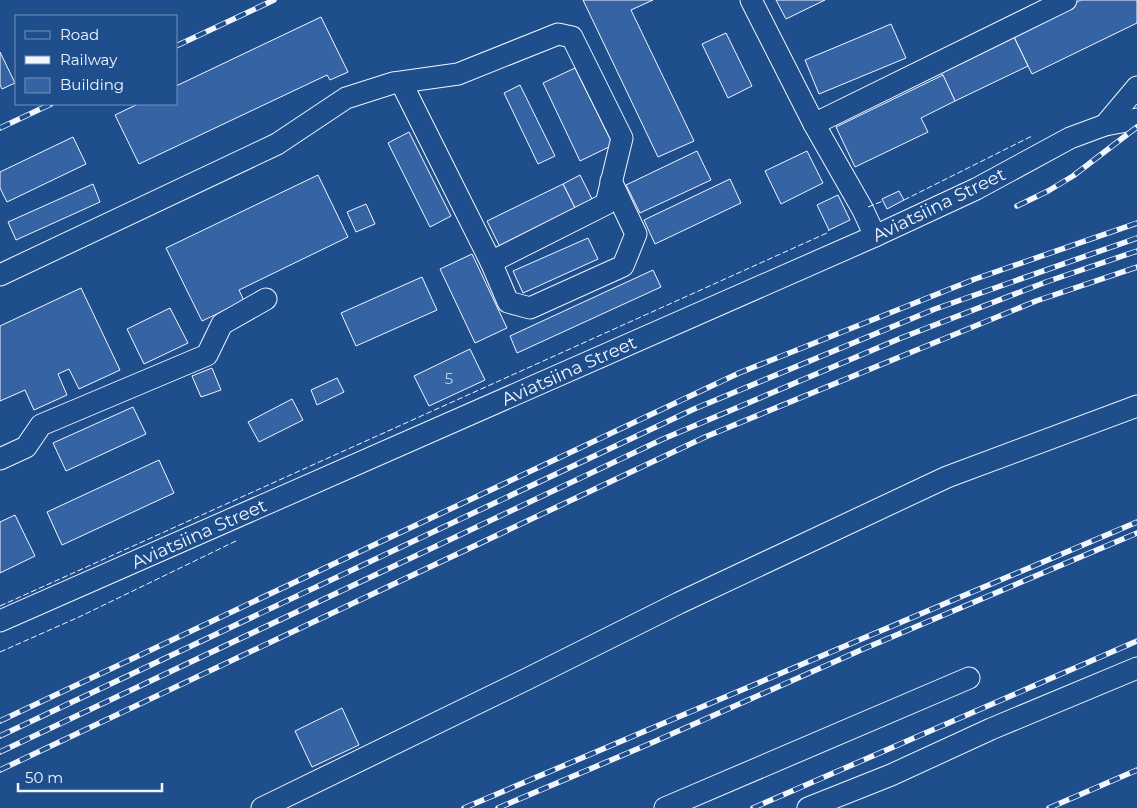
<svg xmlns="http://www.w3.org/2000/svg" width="1137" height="808" font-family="Montserrat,sans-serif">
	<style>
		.building { fill: #3563a3; stroke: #f2f6ff }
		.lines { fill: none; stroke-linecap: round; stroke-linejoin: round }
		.minor-casing { stroke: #f2f6ff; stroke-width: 23 }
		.minor { stroke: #1f4e8c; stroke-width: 21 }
		.rail-casing { stroke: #f2f6ff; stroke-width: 5.5 }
		.rail { stroke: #1f4e8c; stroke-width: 4; stroke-dasharray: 11; stroke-linecap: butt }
		.fence { stroke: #f2f6ff; stroke-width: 1; stroke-dasharray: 6 2.5; stroke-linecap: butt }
		.labels { text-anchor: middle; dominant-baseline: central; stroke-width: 4; stroke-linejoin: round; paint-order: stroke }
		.number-label { font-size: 15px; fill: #c3d1e8 }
		.street-label { font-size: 18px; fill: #f2f6ff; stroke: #1f4e8c }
	</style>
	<rect width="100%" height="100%" fill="#1f4e8c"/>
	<g class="building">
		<path d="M583,0H653L631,10L694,141L658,157Z"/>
		<path d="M776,0H825L786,19Z"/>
		<path d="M1081,0H1137V23L1032,74L1012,33Z"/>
		<path d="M321,17L348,72L330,80L327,75L139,164L115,115L138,104H176V86Z"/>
		<path d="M891,24L906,58L819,94L805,60Z"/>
		<path d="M726,33L752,86L728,98L702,44Z"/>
		<path d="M1012,33L1028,66L955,101L939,68Z"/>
		<path d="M0,52L15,83L2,89L0,85Z"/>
		<path d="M575,68L613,145L580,161L543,83Z"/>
		<path d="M943,75L955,101L921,118L928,132L855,167L836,127Z"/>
		<path d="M520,85L555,156L538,164L504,93Z"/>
		<path d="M409,132L451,216L430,227L388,143Z"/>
		<path d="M73,137L86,164L7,202L0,188V172Z"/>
		<path d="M697,151L711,180L640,213L626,185Z"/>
		<path d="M807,151L823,183L781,204L765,171Z"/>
		<path d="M318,175L348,237L239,290L244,301L202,321L166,248Z"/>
		<path d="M580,175L594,203L577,212L563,184Z"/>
		<path d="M730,179L741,203L655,244L644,220Z"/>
		<path d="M93,184L100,202L16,240L8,222Z"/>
		<path d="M563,184L577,212L501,249L487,221Z"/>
		<path d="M899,191L904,200L887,209L882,199Z"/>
		<path d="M838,195L850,220L829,230L817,205Z"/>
		<path d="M366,204L375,224L356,232L347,212Z"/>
		<path d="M588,238L598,259L523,293L513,271Z"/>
		<path d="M472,254L507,328L475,343L440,269Z"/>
		<path d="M653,270L661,287L517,353L510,336Z"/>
		<path d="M422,277L437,310L356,346L341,313Z"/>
		<path d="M81,288L120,370L79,389L69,369L58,374L67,395L34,410L25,390L0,401V326Z"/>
		<path d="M170,308L188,343L144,364L127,329Z"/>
		<path d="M470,349L485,380L429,406L414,376Z"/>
		<path d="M212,368L221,390L201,397L192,376Z"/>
		<path d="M337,378L344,392L317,405L311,390Z"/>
		<path d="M292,399L303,420L259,442L248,422Z"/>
		<path d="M133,407L146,434L66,471L53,443Z"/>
		<path d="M159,460L174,493L62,545L47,512Z"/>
		<path d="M15,515L35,556L0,573V522Z"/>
		<path d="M342,708L359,745L312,767L295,731Z"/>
	</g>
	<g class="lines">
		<g class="minor-casing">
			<g id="minor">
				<path d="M751,0L814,124L863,210L875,236"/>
				<path d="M814,124L1066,0"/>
				<path d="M1105,125L1137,87"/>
				<path d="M491,262L508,302L530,308L623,266L636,234L611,181"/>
				<path d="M0,275L277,144L346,98L393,83L401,82L458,74L558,34L572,37L622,138L606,204L491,262L401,82"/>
				<path d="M0,459L26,447L41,425L207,355L222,324L266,299"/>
				<path d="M0,621L875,236L976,189L1070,138L1105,125L1137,119"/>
				<path d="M262,808L527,679L679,603L947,477L1137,406"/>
				<path d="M665,808L969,678"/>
				<path d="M808,808L891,775L991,729L1137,668"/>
			</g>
		</g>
		<use href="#minor" class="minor"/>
		<g class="rail-casing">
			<g id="rail">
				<path d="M176,46L274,0"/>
				<path d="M0,128L51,104"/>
				<path d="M1017,206L1048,191L1073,176L1137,127"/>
				<path d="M0,721L739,373L975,279L1137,223"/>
				<path d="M0,736L694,409L935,309L1137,238"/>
				<path d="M0,752L663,439L901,338L1046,282L1137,251"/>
				<path d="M0,770L705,437L1036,301L1137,267"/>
				<path d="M464,808L1137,522"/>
				<path d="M498,808L649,744L861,650L1137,533"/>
				<path d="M753,808L1137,641"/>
				<path d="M1049,808L1137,770"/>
			</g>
		</g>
		<use href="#rail" class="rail"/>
		<g class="fence">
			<path d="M904,200L1032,136"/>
			<path d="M868,207L883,201"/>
			<path d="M0,606L827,233L829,230"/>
			<path d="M0,652L79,617L238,540"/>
		</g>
	</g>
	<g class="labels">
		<g class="number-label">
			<text x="449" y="378">5</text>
		</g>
		<g class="street-label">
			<text transform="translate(939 205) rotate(-26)">Aviatsiina Street</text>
			<text transform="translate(569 371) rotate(-24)">Aviatsiina Street</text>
			<text transform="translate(199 534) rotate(-24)">Aviatsiina Street</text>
		</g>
	</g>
	<rect x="15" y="15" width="162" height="90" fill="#1f4e8c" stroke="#7391ba"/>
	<rect x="25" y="31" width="25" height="8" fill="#1f4e8c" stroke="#7391ba"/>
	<text x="60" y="40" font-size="15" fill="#f2f6ff">Road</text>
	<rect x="25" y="56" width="25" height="8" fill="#f2f6ff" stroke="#7391ba"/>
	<text x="60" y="65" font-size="15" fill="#f2f6ff">Railway</text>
	<rect x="25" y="78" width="25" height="15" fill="#3563a3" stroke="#7391ba"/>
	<text x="60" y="90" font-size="15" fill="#f2f6ff">Building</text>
	<path d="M18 783v8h144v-8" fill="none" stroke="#f2f6ff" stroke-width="2.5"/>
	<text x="25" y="783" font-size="15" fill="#f2f6ff" stroke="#1f4e8c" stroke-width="4" paint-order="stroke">50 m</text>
</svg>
